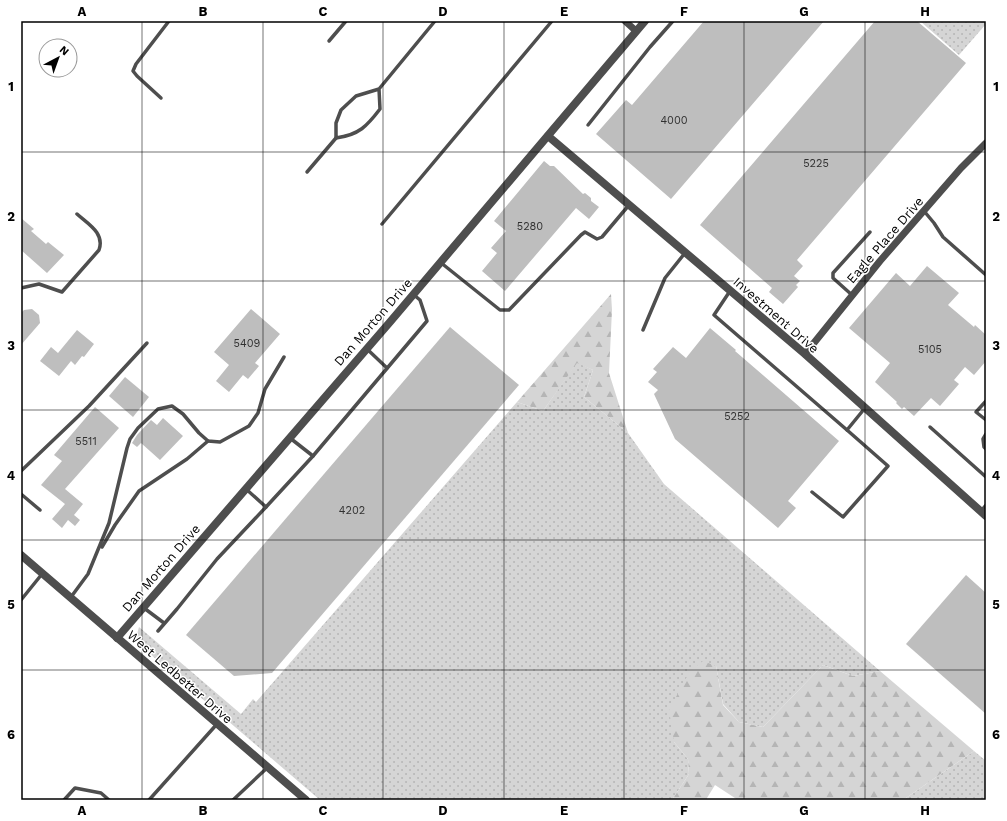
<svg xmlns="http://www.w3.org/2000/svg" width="1007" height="821" font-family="'Work Sans',sans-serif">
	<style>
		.grass { fill: url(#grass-dots) }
		.forest { fill: url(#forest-firs) }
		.building { fill: #bebebe }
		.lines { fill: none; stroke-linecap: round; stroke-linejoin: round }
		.service { stroke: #4e4e4e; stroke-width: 3.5 }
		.minor { stroke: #4e4e4e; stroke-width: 7 }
		.tertiary { stroke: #4e4e4e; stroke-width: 8 }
		.grid { fill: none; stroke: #000; stroke-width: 1; stroke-opacity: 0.55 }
		.labels { text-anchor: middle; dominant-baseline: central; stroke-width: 3; stroke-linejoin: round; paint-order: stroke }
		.number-label { font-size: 11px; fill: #303030 }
		.street-label { font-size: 13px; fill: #000; stroke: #fff }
		.neatline { fill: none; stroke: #000; stroke-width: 1.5 }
		.grid-label { font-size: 13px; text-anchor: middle; font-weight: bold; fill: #000 }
	</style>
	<defs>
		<pattern id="grass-dots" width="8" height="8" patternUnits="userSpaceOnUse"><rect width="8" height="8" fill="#d5d5d5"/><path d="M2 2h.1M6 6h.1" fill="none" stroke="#b5b5b5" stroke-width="1.8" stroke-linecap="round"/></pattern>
		<pattern id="forest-firs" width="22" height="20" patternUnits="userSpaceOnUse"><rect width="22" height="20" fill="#d5d5d5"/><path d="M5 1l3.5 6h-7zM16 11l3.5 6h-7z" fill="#b5b5b5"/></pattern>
	</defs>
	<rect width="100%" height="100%" fill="#fff"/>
	<g class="grass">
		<path d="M920,21H986V24L959,55Z"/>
		<path d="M577,362L593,370L584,397L628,433L664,484L880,671L853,676L823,665L763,727L739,722L723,704L716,666L674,742L688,759L689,774L672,800H320L135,641L139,627L241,714L253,699L256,702L517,402L543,411Z"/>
		<path d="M974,751L986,761V800H903Z"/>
	</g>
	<g class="forest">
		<path d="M611,294L612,310L609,373L628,433L584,397L593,370L577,363L543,411L517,402Z"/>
		<path d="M703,661L716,666L723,705L739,722L763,727L823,665L853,676L880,671L974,751L903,800H738L715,785L707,798V800H672L689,774L688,759L674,742L669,710L690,671Z"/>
	</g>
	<g class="building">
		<path d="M704,21H824L671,199L596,134L626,100L632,105Z"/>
		<path d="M875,21H917L966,63L797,260L803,266L794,276L800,281L796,285L798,287L783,304L769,292L772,288L700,225Z"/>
		<path d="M544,161L550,166H554L583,194L585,193L591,198V201L599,207L589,219L576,208L505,291L482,271L497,253L491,248L506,231L494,221Z"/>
		<path d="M21,218L34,229L31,231L46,244L48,242L64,255L47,273L21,250Z"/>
		<path d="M927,266L959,293L948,305L974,327L975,325L986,335V361L974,375L965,367L954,380L959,384L940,406L931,398L914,416L904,407L902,409L896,403L897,402L875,382L890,363L849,328L896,273L910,286Z"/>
		<path d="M32,309L39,315L40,323L21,345V313L24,310Z"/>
		<path d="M251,309L280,334L255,363L259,366L248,379L243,375L229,392L216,381L229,365L214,352Z"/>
		<path d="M450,327L519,385L272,673L234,676L186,635Z"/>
		<path d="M710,328L736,350L735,351L839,441L788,501L796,508L778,528L675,439L654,394L658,390L648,382L657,372L653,369L673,347L686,358Z"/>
		<path d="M77,330L94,344L84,357L82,356L75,365L71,361L59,376L40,361L51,347L58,353Z"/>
		<path d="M125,377L149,397L133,417L109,396Z"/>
		<path d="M95,407L119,428L65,489L83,504L74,515L80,520L75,526L68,520L62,528L52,519L65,504L41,485L62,461L54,455Z"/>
		<path d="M163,418L183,436L160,460L141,443L137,447L132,443L137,435L151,420L157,425Z"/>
		<path d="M966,575L986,593V714L906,644Z"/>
	</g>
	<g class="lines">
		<g class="service">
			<path d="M329,41L346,21"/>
			<path d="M379,89L380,109C367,126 359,135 336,138V123L341,110L356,96L379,89L435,21"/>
			<path d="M161,98L137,76L133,71L136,64L169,21"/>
			<path d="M588,125L650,47L673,21"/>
			<path d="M307,172L336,138"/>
			<path d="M924,211L934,223L943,237L986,275"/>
			<path d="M382,224L552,21"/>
			<path d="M440,262L500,310H509L581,235L585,232L597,239L602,237L629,205"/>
			<path d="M21,288L39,284L62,292L99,250C105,233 88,224 77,214"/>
			<path d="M730,291L714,315L847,430"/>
			<path d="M852,295L833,278V273L870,232"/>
			<path d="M643,330L665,278L685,253"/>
			<path d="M367,349L387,368"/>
			<path d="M986,401L976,412L986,420"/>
			<path d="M930,427L986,477"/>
			<path d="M986,434L983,439L984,447L986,449"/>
			<path d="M290,438L313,456L427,321L420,300L414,295"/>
			<path d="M21,471L89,406L147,343"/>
			<path d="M246,489L266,507L313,456"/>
			<path d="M812,492L843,517L888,466L847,430L865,408"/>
			<path d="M21,494L40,510"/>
			<path d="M981,511L986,505"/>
			<path d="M102,547L115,525L139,491L187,459L208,441"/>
			<path d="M71,597L88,574L109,523L127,448L130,439L138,428L158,409L172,406L183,414L199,433L208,441L220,442L249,426L258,413L265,389L284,357"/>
			<path d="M21,600L42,574"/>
			<path d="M144,608L164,623"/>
			<path d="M158,631L177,609L217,559L266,507"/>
			<path d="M64,800L75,788L101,793L109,800"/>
			<path d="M149,800L217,724"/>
			<path d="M233,800L268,767"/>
		</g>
		<g class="minor">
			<path d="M625,21L636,31"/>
			<path d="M805,354L880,261L961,168L986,143"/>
		</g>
		<g class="tertiary">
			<path d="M548,136L805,354L986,516"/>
			<path d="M21,555L306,800"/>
			<path d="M117,638L390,322L645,21"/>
		</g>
	</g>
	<path class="grid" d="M142,21V800M263,21V800M383,21V800M504,21V800M624,21V800M744,21V800M865,21V800M21,152H986M21,281H986M21,410H986M21,540H986M21,670H986"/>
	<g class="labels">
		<g class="number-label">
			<text x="674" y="120">4000</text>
			<text x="816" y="163">5225</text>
			<text x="530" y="226">5280</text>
			<text x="247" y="343">5409</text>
			<text x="930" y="349">5105</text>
			<text x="737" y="416">5252</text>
			<text x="86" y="441">5511</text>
			<text x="352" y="510">4202</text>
		</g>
		<g class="street-label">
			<text transform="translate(885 240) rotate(-49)">Eagle Place Drive</text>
			<text transform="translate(776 315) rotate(41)">Investment Drive</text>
			<text transform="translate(373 322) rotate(-49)">Dan Morton Drive</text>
			<text transform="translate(161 568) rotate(-49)">Dan Morton Drive</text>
			<text transform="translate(180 677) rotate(41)">West Ledbetter Drive</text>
		</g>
	</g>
	<rect width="1007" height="821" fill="none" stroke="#ffffff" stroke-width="44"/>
	<g transform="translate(58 58) rotate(41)"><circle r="19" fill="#ffffff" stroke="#999999"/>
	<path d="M0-3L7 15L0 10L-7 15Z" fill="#000000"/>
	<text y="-6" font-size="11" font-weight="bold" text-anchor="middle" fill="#000000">N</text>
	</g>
	<rect x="22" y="22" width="963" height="777" class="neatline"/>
	<g class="grid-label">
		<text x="82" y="16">A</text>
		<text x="203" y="16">B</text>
		<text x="323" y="16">C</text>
		<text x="443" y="16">D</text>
		<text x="564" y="16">E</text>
		<text x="684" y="16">F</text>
		<text x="804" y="16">G</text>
		<text x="925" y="16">H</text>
		<text x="11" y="91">1</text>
		<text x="996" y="91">1</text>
		<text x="11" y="221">2</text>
		<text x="996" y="221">2</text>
		<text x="11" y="350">3</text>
		<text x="996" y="350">3</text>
		<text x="11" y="480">4</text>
		<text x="996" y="480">4</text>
		<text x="11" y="609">5</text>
		<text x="996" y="609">5</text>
		<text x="11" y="739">6</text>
		<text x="996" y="739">6</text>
		<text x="82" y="815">A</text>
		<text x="203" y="815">B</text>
		<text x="323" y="815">C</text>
		<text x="443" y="815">D</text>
		<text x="564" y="815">E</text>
		<text x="684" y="815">F</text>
		<text x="804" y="815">G</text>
		<text x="925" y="815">H</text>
	</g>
</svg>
